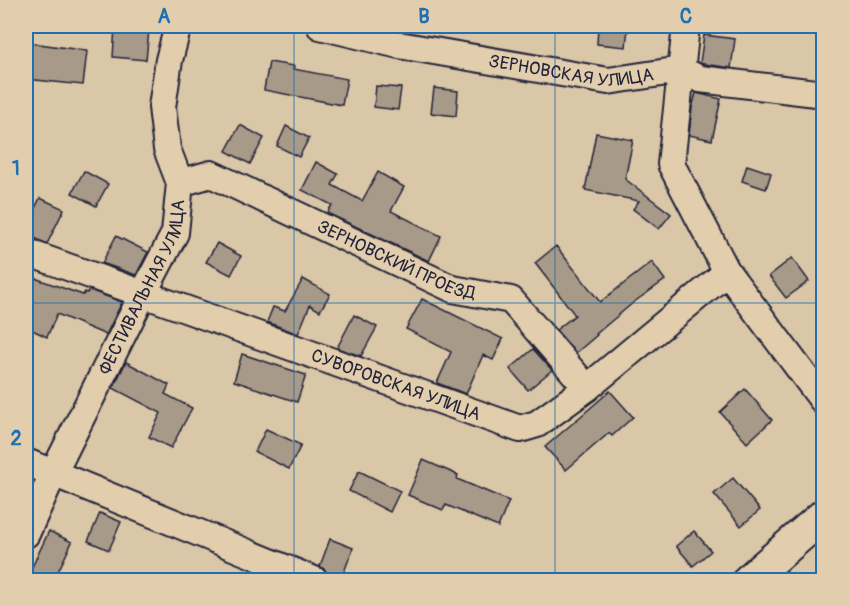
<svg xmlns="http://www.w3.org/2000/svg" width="849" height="606" font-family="Pangolin,sans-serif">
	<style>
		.building { fill: #a79a89; stroke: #22223b; stroke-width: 1.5 }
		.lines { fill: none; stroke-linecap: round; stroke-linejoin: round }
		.minor-casing { stroke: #22223b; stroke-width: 30 }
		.major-casing { stroke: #22223b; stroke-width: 36 }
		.minor { stroke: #e2ceac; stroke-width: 26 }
		.major { stroke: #e2ceac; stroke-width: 32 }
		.grid { fill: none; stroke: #1f6fb2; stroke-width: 1.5; stroke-opacity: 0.55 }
		.labels { text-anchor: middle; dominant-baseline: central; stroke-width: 6; stroke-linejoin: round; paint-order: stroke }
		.street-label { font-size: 18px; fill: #22223b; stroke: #e2ceac }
		.neatline { fill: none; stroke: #1f6fb2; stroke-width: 2 }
		.grid-label { font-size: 20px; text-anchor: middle; font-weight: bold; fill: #1f6fb2 }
	</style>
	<rect width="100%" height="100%" fill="#dac7a7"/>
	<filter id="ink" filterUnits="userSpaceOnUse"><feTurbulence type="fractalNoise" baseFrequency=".0167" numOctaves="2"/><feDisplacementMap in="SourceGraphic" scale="12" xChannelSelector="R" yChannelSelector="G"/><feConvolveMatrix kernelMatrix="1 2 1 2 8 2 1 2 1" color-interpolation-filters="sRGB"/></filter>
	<g filter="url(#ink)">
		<g class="building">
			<path d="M598,26H628L626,47L597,44Z"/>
			<path d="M115,27L149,30L146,60L113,57Z"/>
			<path d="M704,35L735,39L731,68L704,64L700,63Z"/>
			<path d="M26,42L87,51L83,85L26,79Z"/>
			<path d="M269,62L294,66L293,69L347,79L342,105L264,90Z"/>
			<path d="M376,86L401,88L398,110L374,107Z"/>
			<path d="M434,88L458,91L456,116L431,113Z"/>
			<path d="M696,93L721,99L712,140L689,135L692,108Z"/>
			<path d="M240,125L264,138L250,164L226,151Z"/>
			<path d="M286,126L309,138L299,157L277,146Z"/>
			<path d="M596,133L633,140L625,179L671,214L659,229L633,209L639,201L585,190Z"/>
			<path d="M316,162L338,174L332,185L362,201L378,172L404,187L391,211L441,236L429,261L327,213L332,205L302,190Z"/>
			<path d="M747,165L771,173L766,189L742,181Z"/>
			<path d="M84,171L108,184L96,206L72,193Z"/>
			<path d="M40,198L64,209L47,244L26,234V227Z"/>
			<path d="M116,236L148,252L136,275L102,263Z"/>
			<path d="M217,243L241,256L231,275L206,262Z"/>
			<path d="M556,246L600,302L652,262L665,280L634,302L596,334L597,335L576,353L556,330L575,315L535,263Z"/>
			<path d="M792,258L809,281L786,298L769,276Z"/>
			<path d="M26,275L83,295L85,292L87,293L89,290L122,302L106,335L57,314L47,337L26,327Z"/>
			<path d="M303,279L330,294L320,311L310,305L298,334L267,322L273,307L285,311Z"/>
			<path d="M422,299L503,339L493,360L483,355L466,394L437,383L451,352L406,329Z"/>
			<path d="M354,315L377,327L361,356L337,348Z"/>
			<path d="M533,349L552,370L528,390L510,369Z"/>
			<path d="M242,354L306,375L297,402L234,381Z"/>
			<path d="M126,362L169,385L165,394L192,408L171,448L149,437L161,413L113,388Z"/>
			<path d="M745,389L772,420L747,443L720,412Z"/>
			<path d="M610,391L633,417L612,436L609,433L566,470L545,447Z"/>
			<path d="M266,429L301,445L289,469L255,452Z"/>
			<path d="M423,460L458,475L457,479L509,501L498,527L446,505L443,510L408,495Z"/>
			<path d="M359,471L400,491L390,512L349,491Z"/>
			<path d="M733,478L760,510L741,526L714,494Z"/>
			<path d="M100,513L121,522L109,550L88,541Z"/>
			<path d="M49,531L72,542L54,580H26Z"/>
			<path d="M694,531L711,551L693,566L676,546Z"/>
			<path d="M330,539L353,548L341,580L328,575L325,570L320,566Z"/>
		</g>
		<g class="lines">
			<g class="minor-casing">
				<g id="minor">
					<path id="s1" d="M320,26L399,45L608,81L681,70L700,79L824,94"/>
					<path d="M686,26L671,164L727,272L824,402"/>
					<path id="s2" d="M180,183L211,174L453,289L511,300L587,388"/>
					<path id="s3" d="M26,252L520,429L537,424L587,388L727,272"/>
					<path d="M26,462L314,580"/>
					<path id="s4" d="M26,534L53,474L143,294L175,233L180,183L167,149L162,107L169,60L178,26"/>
				</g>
			</g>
			<g class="major-casing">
				<path id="major" d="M749,580L824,515"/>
			</g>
			<use href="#minor" class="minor"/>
			<use href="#major" class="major"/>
		</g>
	</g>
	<path class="grid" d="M294,26V580M555,26V580M26,303H824"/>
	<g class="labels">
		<g class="street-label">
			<text stroke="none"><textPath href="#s1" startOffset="256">ЗЕРНОВСКАЯ УЛИЦА</textPath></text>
			<text stroke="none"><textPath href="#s2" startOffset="237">ЗЕРНОВСКИЙ ПРОЕЗД</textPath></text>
			<text stroke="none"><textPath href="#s4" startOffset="274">ФЕСТИВАЛЬНАЯ УЛИЦА</textPath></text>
			<text stroke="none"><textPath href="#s3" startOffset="393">СУВОРОВСКАЯ УЛИЦА</textPath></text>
		</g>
	</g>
	<rect width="849" height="606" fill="none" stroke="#e2ceac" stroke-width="66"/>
	<rect x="33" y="33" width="783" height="540" class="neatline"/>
	<g class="grid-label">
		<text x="164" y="23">A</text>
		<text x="424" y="23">B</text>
		<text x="686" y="23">C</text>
		<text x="16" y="175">1</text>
		<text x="16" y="445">2</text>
	</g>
</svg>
